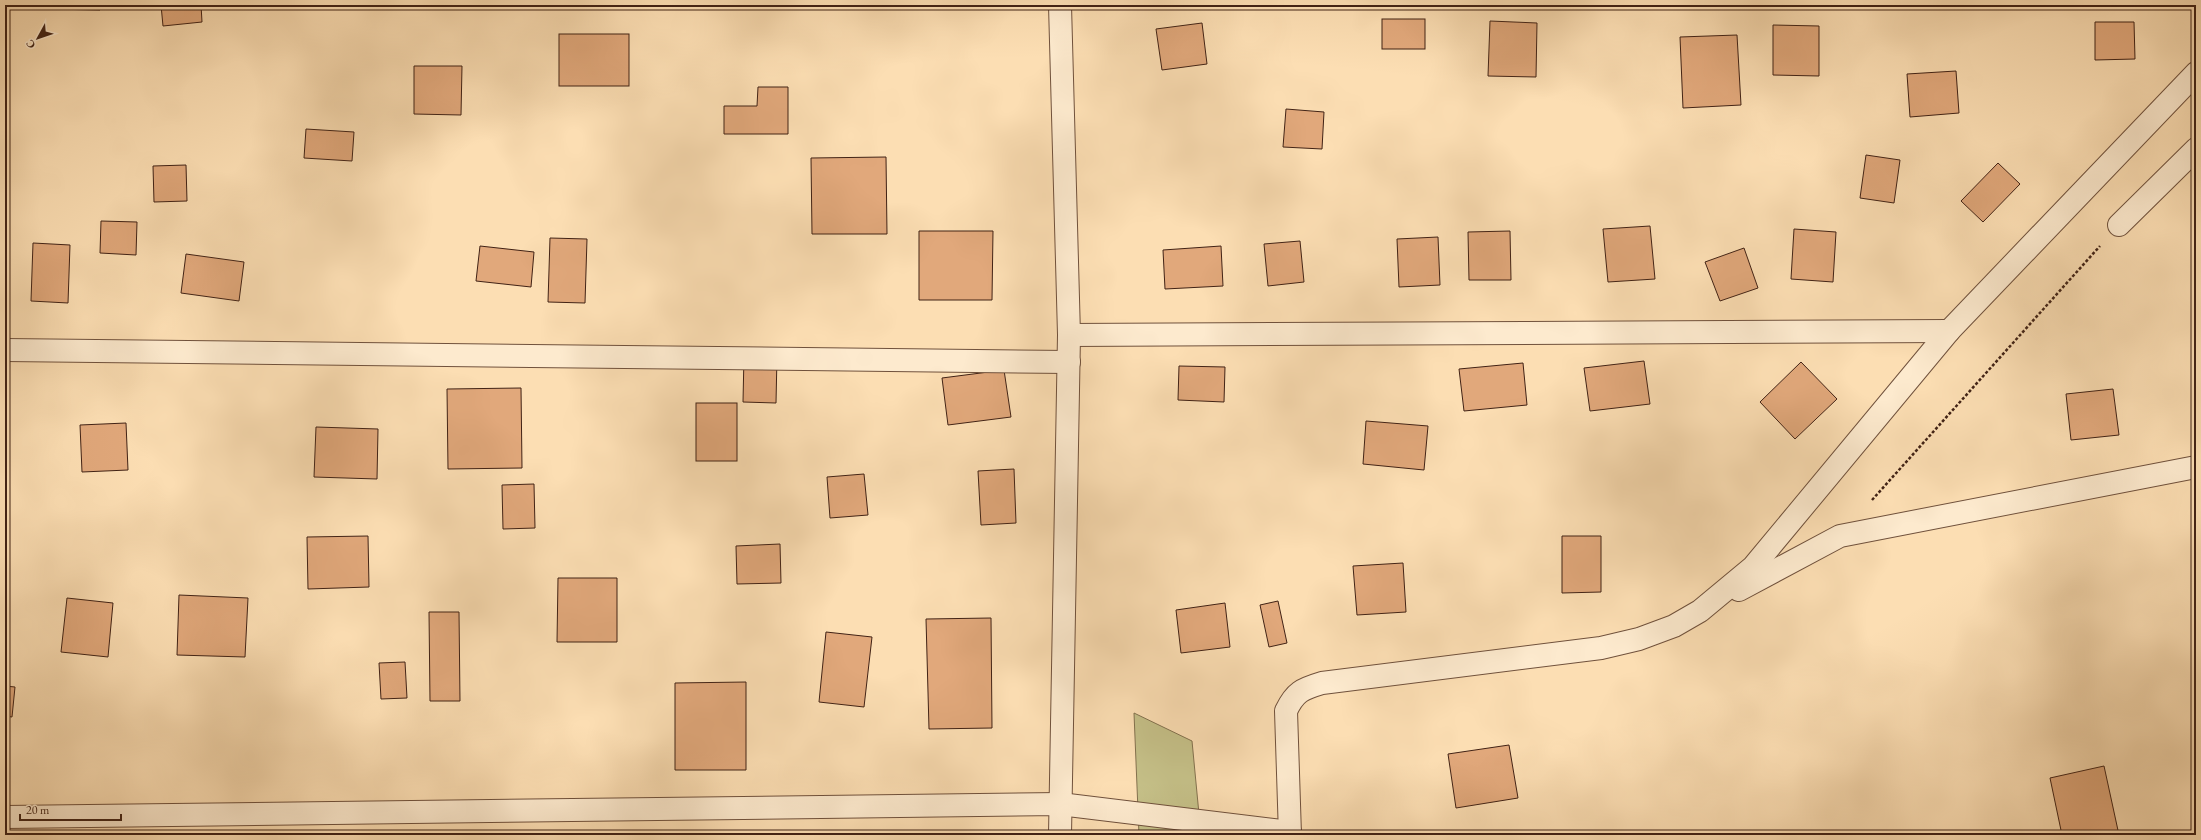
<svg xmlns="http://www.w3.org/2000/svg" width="2201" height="840" font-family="'EB Garamond',serif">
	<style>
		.green { fill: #c5c088; stroke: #83714e }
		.building { fill: #e1a87b; stroke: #412215 }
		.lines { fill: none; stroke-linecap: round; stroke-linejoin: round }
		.minor-casing { stroke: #70513c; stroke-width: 24 }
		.path { stroke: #412215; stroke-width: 2.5; stroke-dasharray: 3 2; stroke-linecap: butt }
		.minor { stroke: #fdeace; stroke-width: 22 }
	</style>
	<rect width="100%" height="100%" fill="#fcdeb3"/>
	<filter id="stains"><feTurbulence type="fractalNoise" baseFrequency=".005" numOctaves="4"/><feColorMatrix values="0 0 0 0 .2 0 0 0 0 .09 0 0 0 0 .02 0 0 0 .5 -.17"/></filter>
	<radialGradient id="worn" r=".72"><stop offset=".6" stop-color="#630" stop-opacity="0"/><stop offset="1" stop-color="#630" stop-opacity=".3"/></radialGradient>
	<path class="green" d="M1134,713L1192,741L1201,835H1139Z"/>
	<g class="building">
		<path d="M48,5H100V10L48,9Z"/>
		<path d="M161,5H201L202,22L163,26Z"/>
		<rect x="946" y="5" width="49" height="2"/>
		<rect x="1382" y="19" width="43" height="30"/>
		<path d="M1490,21L1537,23L1536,77L1488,76Z"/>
		<path d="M2095,22H2134L2135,59L2095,60Z"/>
		<path d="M1202,23L1207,64L1162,70L1156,29Z"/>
		<path d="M1773,25L1819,26V76L1773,75Z"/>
		<rect x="559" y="34" width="70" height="52"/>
		<path d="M1737,35L1741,105L1683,108L1680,37Z"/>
		<path d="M414,66H462L461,115L414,114Z"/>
		<path d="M1956,71L1959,113L1910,117L1907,74Z"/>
		<path d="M758,87H788V134H724V106H757Z"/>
		<path d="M1286,109L1324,112L1322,149L1283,147Z"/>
		<path d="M306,129L354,132L352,161L304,158Z"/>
		<path d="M1866,155L1900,160L1894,203L1860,198Z"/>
		<path d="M886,157L887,234H812L811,158Z"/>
		<path d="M1998,163L2020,184L1983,222L1961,201Z"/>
		<path d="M186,165L187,201L154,202L153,166Z"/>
		<path d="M101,221L137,222L136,255L100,253Z"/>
		<path d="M1650,226L1655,279L1608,282L1603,229Z"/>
		<path d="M1794,229L1836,232L1833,282L1791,279Z"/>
		<path d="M919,231H993L992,300H919Z"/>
		<path d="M1510,231L1511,280H1469L1468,232Z"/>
		<path d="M1438,237L1440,285L1399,287L1397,239Z"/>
		<path d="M550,238L587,239L585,303L548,302Z"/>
		<path d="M1300,241L1304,282L1268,286L1264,244Z"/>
		<path d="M33,243L70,245L68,303L31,301Z"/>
		<path d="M480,246L534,252L531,287L476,281Z"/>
		<path d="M1221,246L1223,286L1165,289L1163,250Z"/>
		<path d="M1744,248L1758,288L1720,301L1705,262Z"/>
		<path d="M186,254L244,262L239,301L181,293Z"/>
		<path d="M744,355L777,356L776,403L743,402Z"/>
		<path d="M1644,361L1650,404L1590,411L1584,368Z"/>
		<path d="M1801,362L1837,399L1795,439L1760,402Z"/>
		<path d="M1523,363L1527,405L1464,411L1459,369Z"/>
		<path d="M1179,366L1225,367L1224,402L1178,400Z"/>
		<path d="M1004,370L1011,417L948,425L942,378Z"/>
		<path d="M521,388L522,468L448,469L447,389Z"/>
		<path d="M2113,389L2119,435L2071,440L2066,394Z"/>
		<rect x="696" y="403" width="41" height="58"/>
		<path d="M1366,421L1428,426L1424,470L1363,464Z"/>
		<path d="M126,423L128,470L82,472L80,425Z"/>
		<path d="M316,427L378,429L377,479L314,477Z"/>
		<path d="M1014,469L1016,523L981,525L978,471Z"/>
		<path d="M864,474L868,515L830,518L827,477Z"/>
		<path d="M534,484L535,528L503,529L502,485Z"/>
		<path d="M368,536L369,587L308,589L307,537Z"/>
		<path d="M1562,536H1601V592L1562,593Z"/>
		<path d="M780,544L781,583L737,584L736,546Z"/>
		<path d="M1403,563L1406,612L1357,615L1353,566Z"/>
		<path d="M558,578H617V642H557Z"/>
		<path d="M179,595L248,598L245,657L177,655Z"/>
		<path d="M67,598L113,603L108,657L61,652Z"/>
		<path d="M1278,601L1287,643L1269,647L1260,605Z"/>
		<path d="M1225,603L1230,647L1181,653L1176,610Z"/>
		<path d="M429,612H459L460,701H430Z"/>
		<path d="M991,618L992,728L929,729L926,619Z"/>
		<path d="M826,632L872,637L864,707L819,702Z"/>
		<path d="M405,662L407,698L381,699L379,663Z"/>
		<path d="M746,682V770H675V683Z"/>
		<path d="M5,686L15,687L12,717L5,716Z"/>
		<path d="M1509,745L1518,798L1456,808L1448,754Z"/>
		<path d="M2104,766L2119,835H2062L2050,778Z"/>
	</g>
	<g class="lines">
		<g class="minor-casing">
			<g id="minor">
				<path d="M1060,5L1069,335L1060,835"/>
				<path d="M2119,225L2196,149"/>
				<path d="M1069,335L1949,331"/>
				<path d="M5,350L1069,362"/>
				<path d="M1739,590L1840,536L2196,467"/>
				<path d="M5,817L1060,804L1290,832"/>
				<path d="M1290,835L1286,711C1295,692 1302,689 1322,683L1601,648L1639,639L1674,626L1700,611L1753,567L1949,331L2196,73"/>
			</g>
		</g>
		<path class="path" d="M1872,500L2100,246"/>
		<use href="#minor" class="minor"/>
	</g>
	<rect width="2201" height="840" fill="none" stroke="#fcdeb3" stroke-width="20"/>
	<rect x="6" y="6" width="2189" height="828" fill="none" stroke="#412215" stroke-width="2"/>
	<rect x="10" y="10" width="2181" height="820" fill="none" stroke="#412215"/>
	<g transform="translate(38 38) rotate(230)" stroke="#fdeace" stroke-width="3" paint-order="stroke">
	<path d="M0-3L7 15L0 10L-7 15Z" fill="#412215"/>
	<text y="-6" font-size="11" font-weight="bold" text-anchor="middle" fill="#412215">С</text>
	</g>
	<path d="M20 814v6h101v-6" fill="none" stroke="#412215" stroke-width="2"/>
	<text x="26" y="814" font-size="12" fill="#412215" stroke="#fdeace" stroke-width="3" paint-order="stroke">20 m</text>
	<rect width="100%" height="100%" filter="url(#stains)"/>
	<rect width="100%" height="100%" fill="url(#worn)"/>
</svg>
